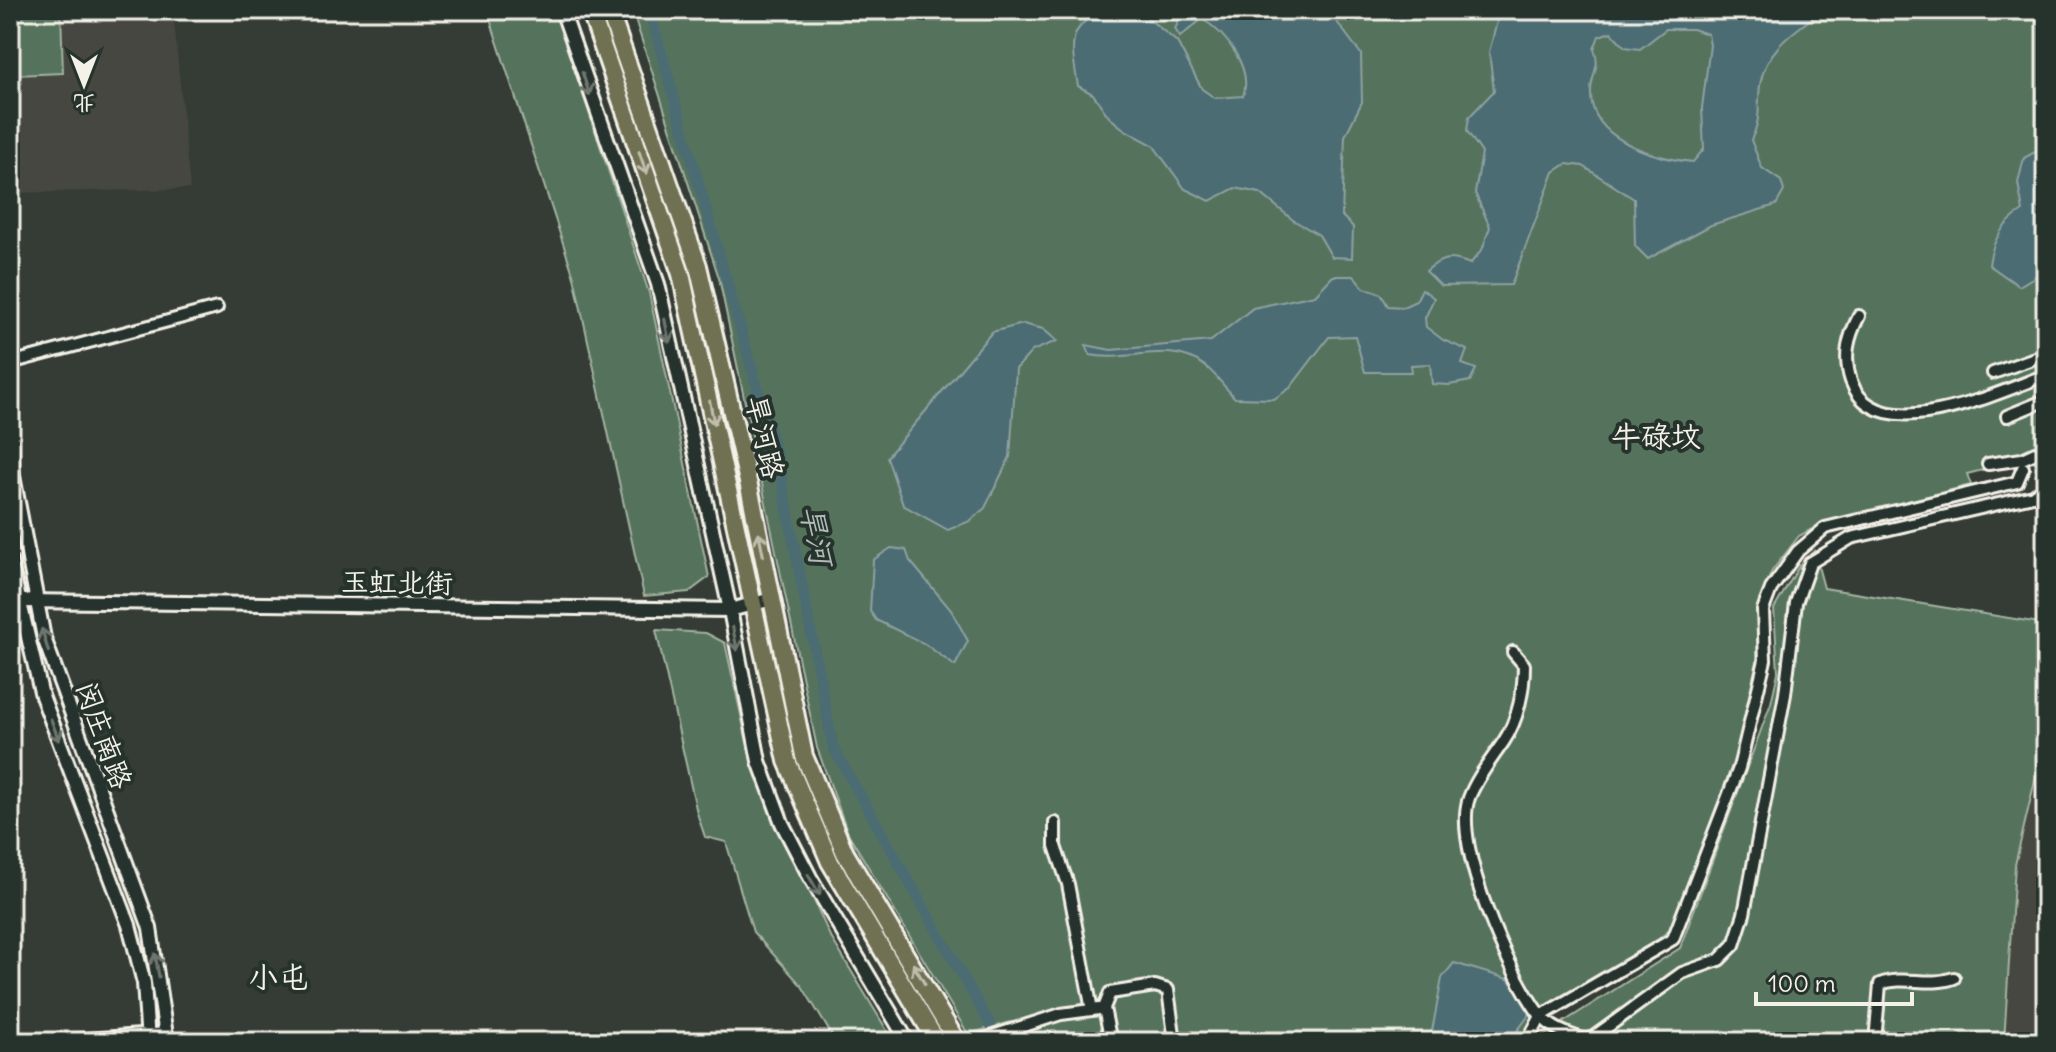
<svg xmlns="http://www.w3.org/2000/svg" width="2056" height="1052" font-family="Delius,'LXGW WenKai TC',sans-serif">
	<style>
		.built { fill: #44463f }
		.green { fill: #54735c; stroke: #a4b2a2; stroke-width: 2 }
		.water { fill: #4c6c73; stroke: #8fa1a2; stroke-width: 2; fill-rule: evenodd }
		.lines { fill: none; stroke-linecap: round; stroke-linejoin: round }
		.canal { stroke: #4c6c73; stroke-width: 11 }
		.minor-casing { stroke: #f4f1e8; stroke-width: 16 }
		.tertiary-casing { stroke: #f4f1e8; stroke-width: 18 }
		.primary-casing { stroke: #f4f1e8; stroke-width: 22 }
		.minor { stroke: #26332d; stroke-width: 10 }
		.tertiary { stroke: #26332d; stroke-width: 12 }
		.primary { stroke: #706f52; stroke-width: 16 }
		.oneway { stroke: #6e766e }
		.oneway2 { stroke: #bfbdac }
		.labels { text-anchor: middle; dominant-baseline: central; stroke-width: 8; stroke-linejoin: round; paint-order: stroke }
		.street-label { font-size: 28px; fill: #f4f1e8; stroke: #26332d }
		.neighbourhood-label { font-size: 30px; fill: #f4f1e8; stroke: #26332d }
		.water-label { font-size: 30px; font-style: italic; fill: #b1bcb9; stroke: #26332d }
	</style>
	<rect width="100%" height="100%" fill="#343c35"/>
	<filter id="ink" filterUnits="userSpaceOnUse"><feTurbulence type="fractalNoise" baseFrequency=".0125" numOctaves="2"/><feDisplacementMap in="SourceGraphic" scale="16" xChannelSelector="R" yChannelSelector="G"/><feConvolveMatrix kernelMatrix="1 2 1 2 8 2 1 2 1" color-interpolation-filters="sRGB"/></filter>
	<g filter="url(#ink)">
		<g class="built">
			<path d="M10,10H173L190,189L11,193Z"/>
			<path d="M2046,771V1042H2004L2015,865L2036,776Z"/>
		</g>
		<g class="green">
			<path d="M14,10H61L63,73L16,75Z"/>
			<path d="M487,10H555L649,293L709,577L689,592L644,596L574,277Z"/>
			<path d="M632,10H2046V454L1967,474L1971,485L1825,522L1799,536L1772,571L1758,603L1757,661L1735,757L1672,927L1659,939L1534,1014L1520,1042H1001L1018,1036L1011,1022L968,1034L848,833L817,748L719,278Z"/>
			<path d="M1814,551L1824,588L2046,624V771L2036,776L2015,865L2004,1042H1542L1548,1032L1680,948L1771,703L1778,672L1774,609L1799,566Z"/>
			<path d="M656,630L706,633L725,643L751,760L829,934L894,1042H836L802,986L753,932L726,842L705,837L697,813Z"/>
		</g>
		<g class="water">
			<path d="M1104,10H1138L1177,42L1202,89L1215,98L1243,96C1253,69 1226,33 1202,19L1180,37L1175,29L1184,10H1328L1361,54L1362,102L1345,136L1342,216L1353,227L1352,258L1332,257L1319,235L1293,220L1260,193L1235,188L1210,201L1185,189L1153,145L1125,130L1109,117L1093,94L1078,86C1072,49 1064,27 1104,10Z"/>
			<path d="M1500,10H1823C1795,31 1766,48 1760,85C1757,108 1762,117 1751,140L1762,168L1781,181L1784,191L1776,205L1711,225L1648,259L1635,246L1634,199L1583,166L1566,164L1554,172L1511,285L1441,286L1426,271C1442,257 1450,256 1470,264L1482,250L1490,227L1475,193L1482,153L1467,131L1469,117L1494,91L1489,52ZM1666,29H1692L1708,34L1710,45L1702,108L1704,149L1693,162C1655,158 1588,140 1591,90C1592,73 1601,66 1594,49L1599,36L1611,32L1625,47L1640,49Z"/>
			<path d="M2046,146V270L2019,286L1989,265C1992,241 2002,223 2023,211L2018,183L2024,158Z"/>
			<path d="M1333,276H1354L1364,288L1381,294L1388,306L1403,307L1416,301L1422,289L1434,298L1425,318L1426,327L1443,340L1467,350L1462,364L1476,369L1470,381L1449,385L1432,384L1430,364L1411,365L1412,372H1365L1355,336L1329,337L1290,388L1274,399L1235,398C1225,388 1216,374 1205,366C1170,339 1129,363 1090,355L1086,345L1111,350L1211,341L1253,308L1315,295Z"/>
			<path d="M1023,324L1043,329L1057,341L1032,351L1016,369L1010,457L985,508L970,521L948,530L903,505L887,457L992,332Z"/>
			<path d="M891,548L906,550L910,561L951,610L968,641L955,666L925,644L876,620L870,611L873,560Z"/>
			<path d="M1454,963L1508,979L1532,1011L1509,1042H1430L1442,978Z"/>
		</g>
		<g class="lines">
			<path class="canal" d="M649,10L778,460L833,747L1000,1042"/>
			<g class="minor-casing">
				<g id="minor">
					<path d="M1859,316C1848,337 1843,357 1851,381C1876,451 1999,392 2046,375"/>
					<path d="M10,363L217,308"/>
					<path d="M1993,373L2046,354"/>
					<path d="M2007,416L2046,400"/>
					<path d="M1988,464L2022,459L2046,448"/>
					<path d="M1513,652L1524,665C1524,690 1518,720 1504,741C1492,759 1477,777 1469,798C1452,845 1510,976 1540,1015C1552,1030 1571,1035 1588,1041L1682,973L1719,960L1734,945L1744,914L1785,694L1796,603L1810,563L1851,538L2033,496L2046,486"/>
					<path d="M1055,823V846L1068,884L1092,1010"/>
					<path d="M47,1042L167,1033"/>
					<path d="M974,1042L1061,1014L1099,1009"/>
					<path d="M1111,1042L1104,1008L1110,993L1155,986L1168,990L1175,1042"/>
					<path d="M1527,1042L1541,1016L1673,939L1739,768L1765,660L1763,610L1771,589L1798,551L1825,528L2017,482L2023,468"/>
					<path d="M1875,1042L1880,984C1904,975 1929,987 1954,978"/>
				</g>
			</g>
			<g class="tertiary-casing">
				<g id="tertiary">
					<path d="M562,10L658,284L730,610L759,761L782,823L810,877L908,1042"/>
					<path d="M10,441L13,476L44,638L150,928L167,1042"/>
					<path d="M10,561L42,696L129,925L144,983L148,1042"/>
					<path d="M22,601L730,610L772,599"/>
				</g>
			</g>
			<g class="primary-casing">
				<g id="primary">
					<path d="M590,10L681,274L787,761L830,862L937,1042"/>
					<path d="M609,10L698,266L749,486L804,756L845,853L957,1042"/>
				</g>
			</g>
			<use href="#minor" class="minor"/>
			<use href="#tertiary" class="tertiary"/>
			<use href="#primary" class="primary"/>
		</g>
		<defs><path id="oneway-shaft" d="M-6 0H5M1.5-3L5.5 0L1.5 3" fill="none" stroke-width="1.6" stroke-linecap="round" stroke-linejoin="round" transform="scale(2)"/></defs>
		<g class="oneway">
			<use href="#oneway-shaft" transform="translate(586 84) rotate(72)"/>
			<use href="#oneway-shaft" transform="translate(667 331) rotate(79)"/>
			<use href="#oneway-shaft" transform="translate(735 639) rotate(79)"/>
			<use href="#oneway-shaft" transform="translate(45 640) rotate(-106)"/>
			<use href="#oneway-shaft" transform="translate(55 730) rotate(69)"/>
			<use href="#oneway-shaft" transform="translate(814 885) rotate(60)"/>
			<use href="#oneway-shaft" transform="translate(157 965) rotate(-100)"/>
		</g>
		<g class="oneway2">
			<use href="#oneway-shaft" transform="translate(643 163) rotate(71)"/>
			<use href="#oneway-shaft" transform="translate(712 413) rotate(79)"/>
			<use href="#oneway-shaft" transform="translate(761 544) rotate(-101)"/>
			<use href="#oneway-shaft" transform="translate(919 974) rotate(-120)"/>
		</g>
	</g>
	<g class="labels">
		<g class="street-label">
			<text transform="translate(765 437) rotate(77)">旱河路</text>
			<text transform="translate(397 582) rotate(1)">玉虹北街</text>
			<text transform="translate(104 735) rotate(70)">闵庄南路</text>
		</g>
		<g class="neighbourhood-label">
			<text x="1656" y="436">牛碌坟</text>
			<text x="278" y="977">小屯</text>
		</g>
		<g class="water-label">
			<text transform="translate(817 535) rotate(79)">旱河</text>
		</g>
	</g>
	<rect width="2056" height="1052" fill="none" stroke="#26332d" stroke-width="40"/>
	<rect x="20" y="20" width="2016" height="1012" fill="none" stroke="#f4f1e8" stroke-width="3" filter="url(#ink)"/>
	<g transform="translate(84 84) rotate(180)" stroke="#26332d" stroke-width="6" paint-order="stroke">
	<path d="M0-6L14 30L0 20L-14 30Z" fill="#f4f1e8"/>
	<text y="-12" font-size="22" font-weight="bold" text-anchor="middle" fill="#f4f1e8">北</text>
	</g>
	<path d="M1756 992v12h156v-12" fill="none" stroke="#f4f1e8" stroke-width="4"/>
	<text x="1768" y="992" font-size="24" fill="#f4f1e8" stroke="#26332d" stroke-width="6" paint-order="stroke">100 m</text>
</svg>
